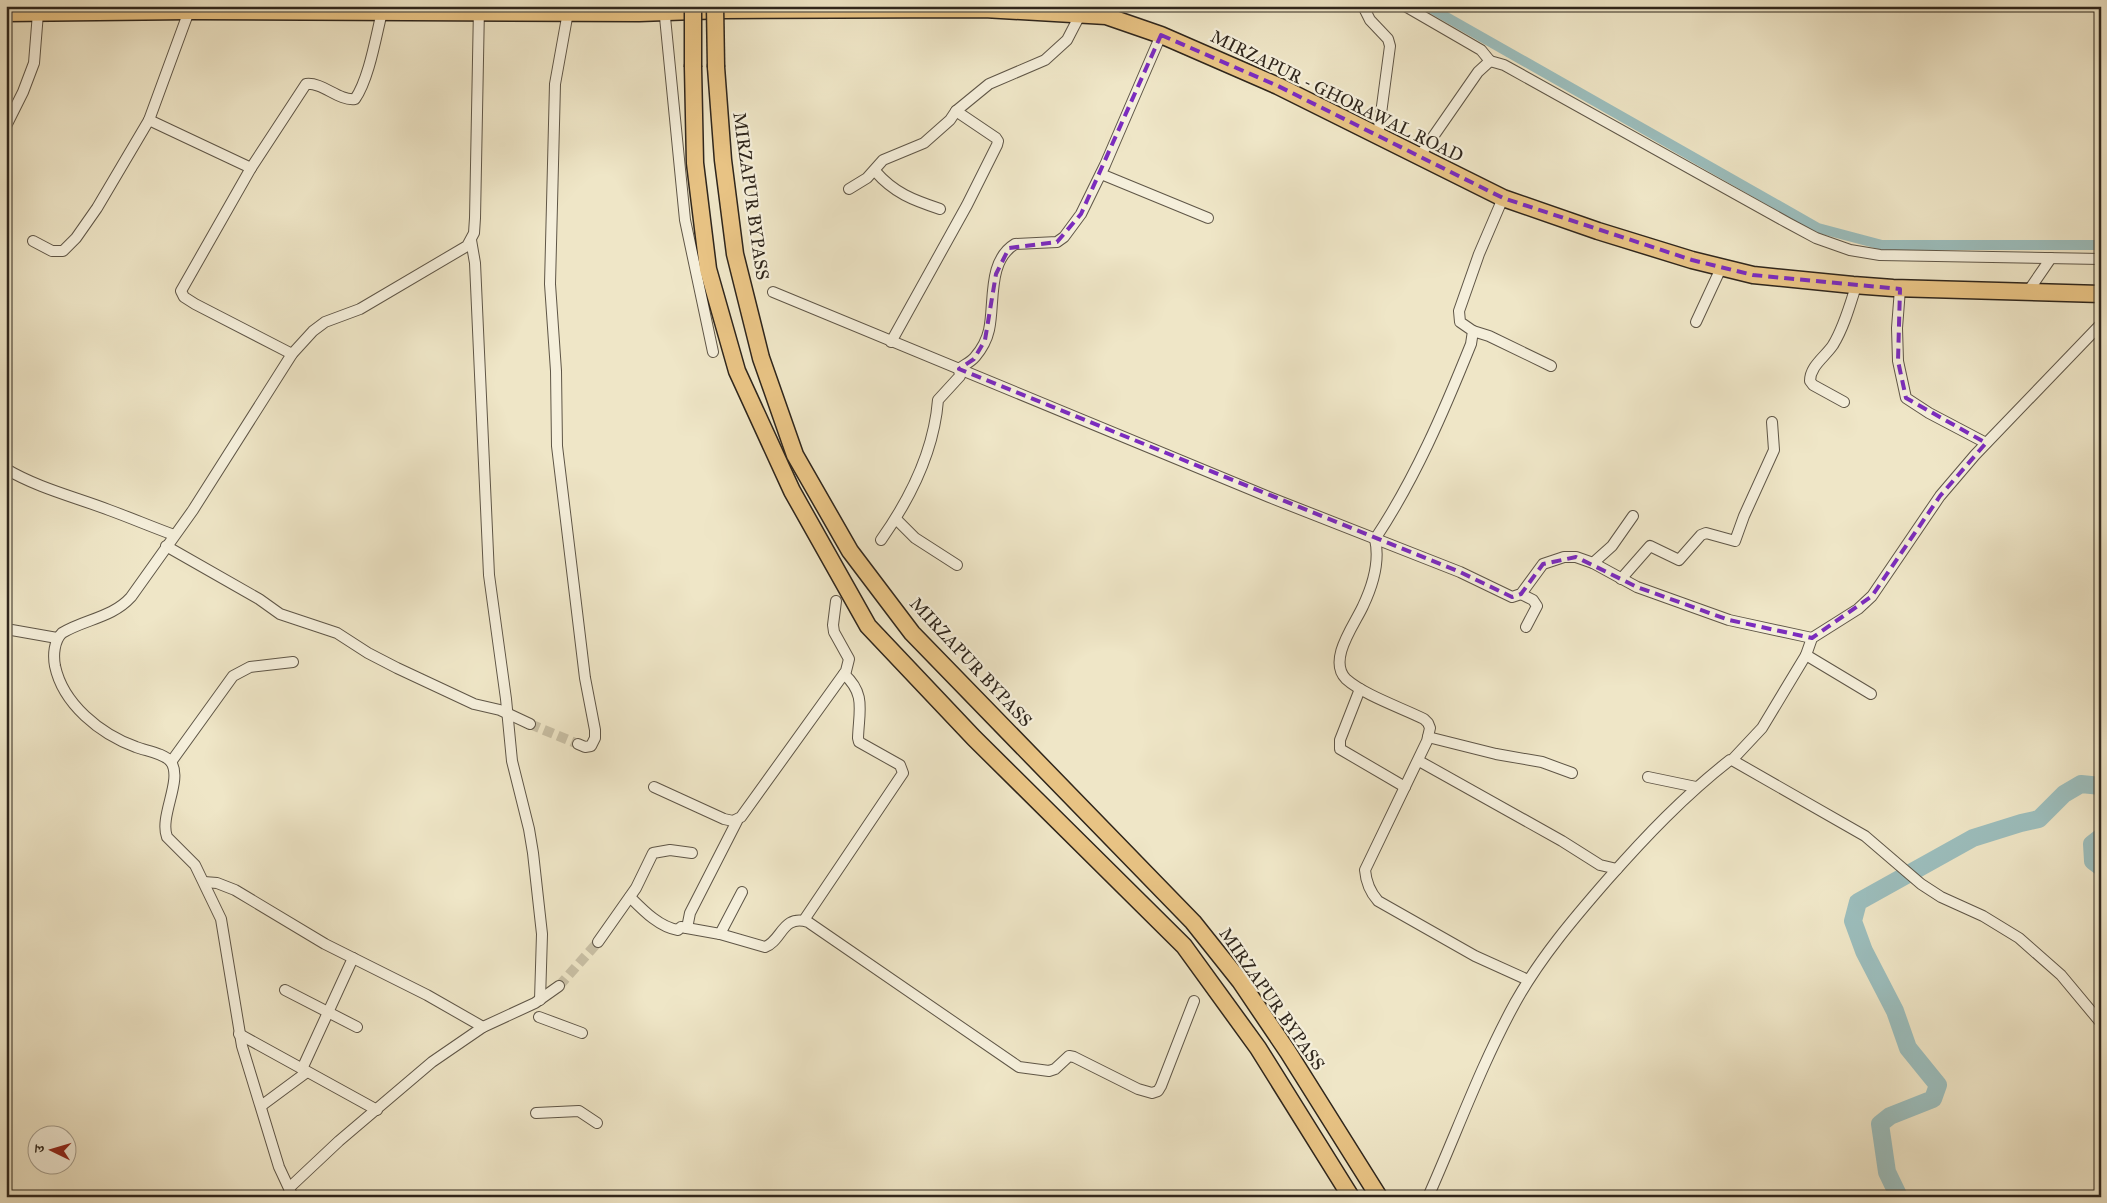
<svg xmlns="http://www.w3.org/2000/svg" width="2107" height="1203" font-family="'IM FELL Great Primer','Noto Serif Devanagari',serif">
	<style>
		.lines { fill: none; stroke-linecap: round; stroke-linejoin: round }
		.canal { stroke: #9cbebd; stroke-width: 10 }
		.river { stroke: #9cbebd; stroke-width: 18 }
		.minor-tunnel { stroke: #c9c0a5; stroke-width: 10; stroke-dasharray: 10 5; stroke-linecap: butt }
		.minor-casing { stroke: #5f5647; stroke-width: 12 }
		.primary-casing { stroke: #2f261c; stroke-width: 19 }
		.trunk-casing { stroke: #2f261c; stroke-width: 19 }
		.minor { stroke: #f5efdb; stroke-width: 10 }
		.primary { stroke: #e8c384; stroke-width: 16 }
		.trunk { stroke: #e8c384; stroke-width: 16 }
		.trunk-bridge-casing { stroke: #2f261c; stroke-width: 19; stroke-linecap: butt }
		.trunk-bridge { stroke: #e8c384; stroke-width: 16 }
		.marked { fill: none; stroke: #7b2cbf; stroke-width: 4; stroke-dasharray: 10 6; stroke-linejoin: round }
		.labels { text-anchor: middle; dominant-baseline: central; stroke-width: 4.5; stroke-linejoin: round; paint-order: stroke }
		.street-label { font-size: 18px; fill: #2f261c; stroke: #f5efdb }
	</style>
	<rect width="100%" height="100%" fill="#efe6c7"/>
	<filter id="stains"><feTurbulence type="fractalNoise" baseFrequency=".004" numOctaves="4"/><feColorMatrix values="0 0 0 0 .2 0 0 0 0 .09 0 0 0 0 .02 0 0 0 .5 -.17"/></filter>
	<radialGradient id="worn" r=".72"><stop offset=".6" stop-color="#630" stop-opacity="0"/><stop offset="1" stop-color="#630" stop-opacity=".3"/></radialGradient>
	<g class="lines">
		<path class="canal" d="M1427,6L1818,228L1882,245H2101"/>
		<g class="river">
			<path d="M2101,837L2092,844L2093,861L2101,867"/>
			<path d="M1899,1197L1887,1172L1880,1124L1890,1116L1933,1099L1938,1085L1908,1048L1895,1011L1864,951L1853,921L1858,902L1973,838L2021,823L2039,819L2064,794L2081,784L2101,786"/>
		</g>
		<g class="minor-tunnel">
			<path d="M530,724L578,744"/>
			<path d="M559,986L598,942"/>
		</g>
		<g class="minor-casing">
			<g id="minor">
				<path d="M1363,6L1370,20L1388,39L1390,46L1378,136"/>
				<path d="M1405,6L1481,50L1490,61"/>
				<path d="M664,7L685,220L713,352"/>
				<path d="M568,12L555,84L550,284L556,371L557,446L585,678L595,730V738L591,746L585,747L578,744"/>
				<path d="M149,120L251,168L306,84C323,82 338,101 355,99C369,79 376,36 382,12"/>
				<path d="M6,126L23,92L34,63L38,13"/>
				<path d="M1419,157L1478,72L1490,61L1504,65L1788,223L1816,238L1850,250L1880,255L2101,259"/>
				<path d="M251,168L181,291L184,297L195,304L292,354"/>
				<path d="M875,171C894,193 913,200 940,209"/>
				<path d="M1101,174L1208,218"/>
				<path d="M849,189L867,178L883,160L924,143L950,120L956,111L989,84L1045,60L1067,40L1081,13"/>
				<path d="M1503,198L1479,254L1459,311L1460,322L1473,331L1471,344C1444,411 1415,479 1375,539C1380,561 1373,585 1363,606C1355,624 1327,660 1346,679C1364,695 1402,708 1424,719L1428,723L1430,728L1427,741L1365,870C1366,882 1370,892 1378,901L1475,956L1528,980"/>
				<path d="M471,240L475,263L489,575L506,699L512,761L529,829L533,853L542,934L540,1000"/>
				<path d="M33,241L52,251H63L76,238L97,208L149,120L189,11"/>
				<path d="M1900,289L1897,328L1898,361L1906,398L1929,413L1986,443"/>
				<path d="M773,292L1269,497L1460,572L1512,597L1521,594L1543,564L1564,557H1576L1593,563L1637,587L1729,620L1812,638"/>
				<path d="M2027,293L2051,258"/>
				<path d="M1696,322L1721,268"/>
				<path d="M1473,331L1489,336L1551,366"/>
				<path d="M891,342L967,205L997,145L998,141L996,138L956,111"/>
				<path d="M1844,402L1813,385L1810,381C1810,366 1825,357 1833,345C1844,327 1850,305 1856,286"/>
				<path d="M6,469C38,488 75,497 109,510C131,518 152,527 174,535"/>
				<path d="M896,519L915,538L957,565"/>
				<path d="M881,540C910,499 934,451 938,400L960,376L959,369C964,365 971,362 975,357C981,350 987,339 989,330C995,303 987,261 1015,244L1057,242L1064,237L1081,214L1105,165L1161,35"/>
				<path d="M166,546L259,599L280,614L337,633L368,653L397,668L474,704L500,710L530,724"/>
				<path d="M1593,563L1612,546L1633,516"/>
				<path d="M1621,579L1650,546L1679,560L1701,535L1706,533L1735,541L1744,516L1774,450L1772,422"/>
				<path d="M1521,594L1533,600L1537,606L1526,627"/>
				<path d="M6,629L57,638"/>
				<path d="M1806,655L1871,694"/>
				<path d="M1360,689L1340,740V749L1405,787"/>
				<path d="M1428,737L1496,754L1542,762L1572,773"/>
				<path d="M1732,760L1865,836L1921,884L1941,897L1983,916L2019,938L2061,975L2101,1023"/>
				<path d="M1419,761L1562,841L1600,865L1617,869"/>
				<path d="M171,762L233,676L250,667L293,662"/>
				<path d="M1648,777L1696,787"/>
				<path d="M654,787L724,819L733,821L741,817L846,671L849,659L834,632L833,625L836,601"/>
				<path d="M204,882L217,883L235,890L325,944L427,995L483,1027"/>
				<path d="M630,897C643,910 659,927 678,930L681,927L720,934L765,947C782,941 782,914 808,922L1019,1067L1049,1071L1055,1069L1069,1056L1074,1057L1138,1089L1152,1093L1158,1091L1161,1086L1194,1001"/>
				<path d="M804,920L903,773L900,765L859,742L858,738C859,710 866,694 844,674"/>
				<path d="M687,928L690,913L737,821"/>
				<path d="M720,934L742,892"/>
				<path d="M598,942L636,888L653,853L670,850L692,853"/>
				<path d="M285,990L357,1027"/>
				<path d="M539,1017L582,1033"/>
				<path d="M239,1034L377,1110"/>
				<path d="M302,1069L353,958"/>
				<path d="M261,1106L307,1072"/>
				<path d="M536,1113L579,1111L597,1123"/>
				<path d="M289,1188L339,1141L432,1062L483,1027L535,1003L559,986"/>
				<path d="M293,1197L279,1167L242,1046L221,919L195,865L167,837C159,816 183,780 171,762C164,753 146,751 136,747C100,734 63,704 55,666C53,655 54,641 62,633C85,619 112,618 131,597L193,510L292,354L313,331L325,322L360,309L467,246L474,233L475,218L479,7"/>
				<path d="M1428,1197C1457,1132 1481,1065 1515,1003C1540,958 1574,918 1608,879C1646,836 1684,796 1730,760H1732L1762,728L1806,655L1812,638L1858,609L1872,596L1940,496L1975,455L2101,324"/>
			</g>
		</g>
		<g class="primary-casing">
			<path id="primary" d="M6,13L189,11L639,13L723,10L984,9L1106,16L1161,35L1278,86L1503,198L1598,231L1692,260L1753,275L1853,285L1893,288L2101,294"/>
		</g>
		<g class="trunk-casing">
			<g id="trunk">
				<path d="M693,67L695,163L708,269L737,371L792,491L868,626L974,738L1184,946L1258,1048L1351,1197"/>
				<path d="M716,67L723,160L735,254L761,358L795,455L850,551L912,633L1193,922L1240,981L1288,1052L1379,1197"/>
			</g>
		</g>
		<use href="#minor" class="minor"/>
		<use href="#primary" class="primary"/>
		<use href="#trunk" class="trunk"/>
		<g class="trunk-bridge-casing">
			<g id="trunk-bridge">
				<path d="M715,6L716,67"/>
				<path d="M693,67V6"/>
			</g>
		</g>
		<use href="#trunk-bridge" class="trunk-bridge"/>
	</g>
	<path class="marked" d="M1161,35L1278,86L1503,198L1692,260L1753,275L1900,289L1898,361L1906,398L1986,443L1940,496L1872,596L1812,638L1729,620L1637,587L1576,557L1543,564L1521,594L1512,597L1460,572L959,369L974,359L985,340L996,274L1009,248L1057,242L1081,214Z"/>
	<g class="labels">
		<g class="street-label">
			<text transform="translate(1337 96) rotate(26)">MIRZAPUR - GHORAWAL ROAD</text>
			<text transform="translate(751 196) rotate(82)">MIRZAPUR BYPASS</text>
			<text transform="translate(971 662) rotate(47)">MIRZAPUR BYPASS</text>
			<text transform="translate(1272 999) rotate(55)">MIRZAPUR BYPASS</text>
		</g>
	</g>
	<rect width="2107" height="1203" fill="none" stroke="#efe6c7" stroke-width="25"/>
	<rect x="8" y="8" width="2092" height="1188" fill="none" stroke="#2f261c" stroke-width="2.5"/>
	<rect x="12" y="12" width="2082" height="1178" fill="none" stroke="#2f261c"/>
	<g transform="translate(52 1150) rotate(275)"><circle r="24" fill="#f5efdb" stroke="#a69f8f"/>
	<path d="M0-4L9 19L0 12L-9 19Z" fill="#8f2418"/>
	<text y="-8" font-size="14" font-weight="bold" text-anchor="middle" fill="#2f261c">उ</text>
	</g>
	<rect width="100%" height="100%" filter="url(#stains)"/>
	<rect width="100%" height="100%" fill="url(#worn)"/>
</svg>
